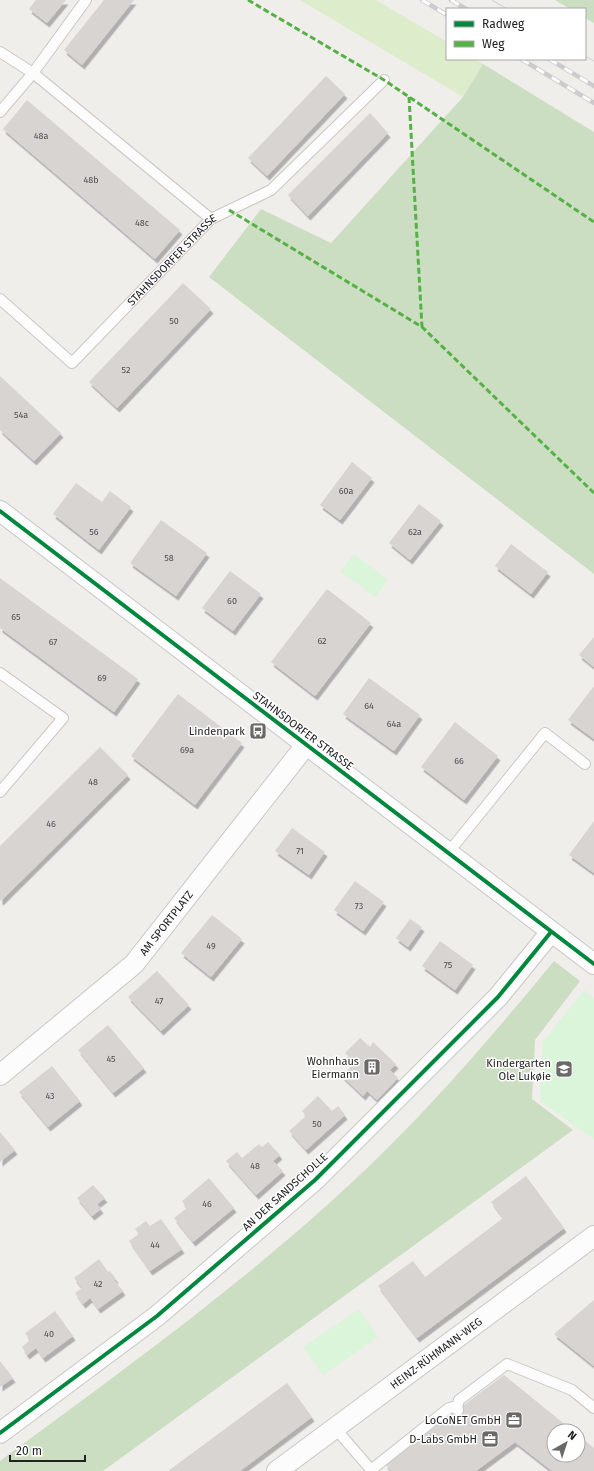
<svg xmlns="http://www.w3.org/2000/svg" width="594" height="1471" font-family="'Fira Sans',sans-serif">
	<style>
		.grass { fill: #ddeccb }
		.forest { fill: #cbdec1 }
		.park { fill: #daf5da }
		.building { fill: #d7d4d2; filter: url(#shadow) }
		.lines { fill: none; stroke-linecap: round; stroke-linejoin: round }
		.lane-casing { stroke: #c9c8c7; stroke-width: 12 }
		.street-casing { stroke: #c9c8c7; stroke-width: 22 }
		.lane { stroke: #fdfcfc; stroke-width: 10 }
		.street { stroke: #fdfcfc; stroke-width: 20 }
		.tram { stroke: #ccc; stroke-width: 1 }
		.rail-casing { stroke: #ccc; stroke-width: 4.5 }
		.rail { stroke: #fff; stroke-width: 3; stroke-dasharray: 9; stroke-linecap: butt }
		.quiet { stroke: #55b145; stroke-width: 3; stroke-dasharray: 6 3; stroke-linecap: butt }
		.cycleway-casing { stroke: #fff; stroke-width: 6 }
		.cycleway { stroke: #00873e; stroke-width: 4 }
		.labels { text-anchor: middle; dominant-baseline: central; stroke-width: 3; stroke-linejoin: round; paint-order: stroke }
		.number-label { font-size: 9px; fill: #4f4e4e }
		.street-label { font-size: 11px; fill: #222; stroke: #fff }
		.poi-label { font-size: 11px; fill: #222; stroke: #fff; text-anchor: end }
	</style>
	<defs>
		<filter id="shadow"><feDropShadow dx="2.5" dy="4.5" stdDeviation="0" flood-color="#0004"/></filter>
	</defs>
	<rect width="100%" height="100%" fill="#f0eeeb"/>
	<path class="grass" d="M300,0H376L447,42V59H475L483,64L463,97Z"/>
	<g class="forest">
		<path d="M555,0H594V23L585,18V9H570Z"/>
		<path d="M483,64L594,132V574L209,277L261,209L331,243L463,97Z"/>
		<path d="M554,961L580,981L535,1040L532,1099L573,1130L103,1471H0V1461C119,1373 239,1287 348,1186C423,1117 489,1040 554,961Z"/>
	</g>
	<g class="park">
		<path d="M354,554L388,580L375,597L340,571Z"/>
		<path d="M584,990L594,998V1139L540,1101L543,1042Z"/>
		<path d="M359,1309L378,1337L323,1375L303,1347Z"/>
	</g>
	<g class="building">
		<path d="M36,0H66L47,23L29,9Z"/>
		<path d="M104,0H134L82,65L64,50Z"/>
		<path d="M326,76L345,94L267,176L248,158Z"/>
		<path d="M27,100L180,230L155,259L3,129Z"/>
		<path d="M370,113L388,133L308,216L288,195Z"/>
		<path d="M183,283L211,309L117,408L89,382Z"/>
		<path d="M0,376L61,433L34,461L0,430Z"/>
		<path d="M352,462L372,478L340,520L320,505Z"/>
		<path d="M76,483L102,502L110,491L131,507L99,550L53,514Z"/>
		<path d="M419,504L441,521L410,560L389,543Z"/>
		<path d="M161,520L207,553L176,596L130,563Z"/>
		<path d="M511,544L548,572L531,594L495,566Z"/>
		<path d="M230,571L261,594L233,631L202,608Z"/>
		<path d="M0,578L138,679L114,712L0,628Z"/>
		<path d="M327,589L371,623L315,696L271,662Z"/>
		<path d="M594,637V667L579,655Z"/>
		<path d="M369,678L420,715L394,751L343,714Z"/>
		<path d="M594,686V739L568,720Z"/>
		<path d="M178,694L242,743L195,805L131,756Z"/>
		<path d="M455,722L498,756L464,800L421,767Z"/>
		<path d="M100,747L128,775L1,901L0,900V846Z"/>
		<path d="M594,821V873L569,855Z"/>
		<path d="M292,828L325,852L309,875L275,851Z"/>
		<path d="M355,881L384,902L363,931L334,910Z"/>
		<path d="M212,915L242,939L211,977L181,953Z"/>
		<path d="M410,919L422,927L408,947L396,938Z"/>
		<path d="M440,941L473,965L455,990L422,966Z"/>
		<path d="M157,971L189,1005L161,1031L128,997Z"/>
		<path d="M108,1025L144,1068L113,1093L78,1050Z"/>
		<path d="M360,1038L370,1047L373,1042L396,1064L390,1070L398,1078L377,1100L367,1091L363,1096L342,1076L355,1062L345,1053Z"/>
		<path d="M52,1066L80,1101L48,1127L19,1092Z"/>
		<path d="M318,1096L332,1111L338,1106L345,1115L306,1150L289,1131L306,1116L302,1111Z"/>
		<path d="M0,1132L15,1150L0,1162Z"/>
		<path d="M268,1142L280,1155L273,1161L283,1171L256,1195L226,1161L237,1152L242,1158L259,1144L262,1147Z"/>
		<path d="M526,1176L564,1228L417,1338L378,1286L413,1261L425,1277L503,1218L491,1202Z"/>
		<path d="M209,1178L234,1208L193,1242L174,1218L187,1208L182,1201Z"/>
		<path d="M93,1185L105,1198L97,1204L101,1209L92,1216L77,1198Z"/>
		<path d="M161,1219L182,1249L150,1271L129,1241L139,1234L135,1229L146,1221L150,1226Z"/>
		<path d="M99,1259L108,1272L110,1271L116,1279L114,1280L123,1291L98,1309L90,1298L83,1304L75,1293L82,1288L74,1278Z"/>
		<path d="M594,1300V1366L554,1334Z"/>
		<path d="M55,1311L73,1336L43,1358L36,1348L27,1355L22,1347L30,1340L25,1333Z"/>
		<path d="M0,1361L13,1378L0,1387Z"/>
		<path d="M504,1375L573,1431H554V1455H578V1435L594,1448V1471H552L515,1442L476,1471H391L385,1464Z"/>
		<path d="M287,1383L312,1417L240,1471H168Z"/>
	</g>
	<g class="lines">
		<g class="lane-casing">
			<g id="lane">
				<path d="M0,52L33,73L211,219"/>
				<path d="M0,112L33,73L86,0"/>
				<path id="s1" d="M0,299L72,363L211,219L271,190L384,80"/>
				<path d="M0,673L63,718L0,792"/>
				<path d="M448,853L545,733L585,764"/>
				<path d="M458,1410L457,1407L459,1400L507,1364L572,1390L594,1408"/>
				<path d="M335,1428L372,1471"/>
				<path d="M371,1470L449,1408L453,1407L458,1410"/>
			</g>
		</g>
		<g class="street-casing">
			<g id="street">
				<path d="M0,511L594,964"/>
				<path id="s2" d="M0,1075L134,964L306,745"/>
				<path d="M0,1433L157,1316L315,1180L498,997L551,932"/>
				<path id="s3" d="M277,1471L594,1236"/>
			</g>
		</g>
		<use href="#lane" class="lane"/>
		<use href="#street" class="street"/>
		<g class="tram">
			<path d="M492,0L507,9"/>
			<path d="M585,56L594,61"/>
		</g>
		<g class="rail-casing">
			<g id="rail">
				<path d="M422,0L447,15"/>
				<path d="M451,0L466,9"/>
				<path d="M521,59L594,103"/>
				<path d="M549,59L594,86"/>
			</g>
		</g>
		<use href="#rail" class="rail"/>
		<g class="quiet">
			<path d="M248,0L384,80L594,222"/>
			<path d="M409,97L422,327"/>
			<path d="M229,210L422,327L594,493"/>
		</g>
		<g class="cycleway-casing">
			<g id="cycleway">
				<path d="M0,511L594,964"/>
				<path d="M0,1433L157,1316L315,1180L498,997L551,932"/>
			</g>
		</g>
		<use href="#cycleway" class="cycleway"/>
	</g>
	<defs>
		<g id="bus-square" transform="scale(0.9)"><rect x="-9" y="-9" width="18" height="18" rx="4" fill="#6a6968" stroke="#fff"/><path d="M-5-6H5V4H4V6H2V4H-2V6H-4V4H-5ZM-3.5-4V0h7V-4ZM-3.5 1.2v1.5H-2V1.2ZM2 1.2v1.5H3.5V1.2Z" fill="#fff"/></g>
		<g id="building-square" transform="scale(0.9)"><rect x="-9" y="-9" width="18" height="18" rx="4" fill="#6a6968" stroke="#fff"/><path d="M-4-6H4V6H1V3H-1V6H-4ZM-2.5-4.3h1.7v1.8h-1.7ZM.8-4.3h1.7v1.8H.8ZM-2.5-1h1.7V.8h-1.7ZM.8-1h1.7V.8H.8Z" fill="#fff"/></g>
		<g id="school-square" transform="scale(0.9)"><rect x="-9" y="-9" width="18" height="18" rx="4" fill="#6a6968" stroke="#fff"/><path d="M0-5L7-2L0 1L-7-2ZM-4 1L0 2.5L4 1V4Q0 6-4 4Z" fill="#fff"/></g>
		<g id="office-square" transform="scale(0.9)"><rect x="-9" y="-9" width="18" height="18" rx="4" fill="#6a6968" stroke="#fff"/><path d="M-6-3h4V-5.5h4V-3h4V5H-6ZM-1-4.5V-3h2v-1.5ZM-6 0V1H6V0Z" fill="#fff"/></g>
	</defs>
	<g fill-rule="evenodd">
		<use href="#bus-square" x="258" y="731"/>
		<use href="#building-square" x="372" y="1067"/>
		<use href="#school-square" x="564" y="1069"/>
		<use href="#office-square" x="514" y="1420"/>
		<use href="#office-square" x="490" y="1439"/>
	</g>
	<g class="labels">
		<g class="number-label">
			<text x="41" y="136">48a</text>
			<text x="91" y="180">48b</text>
			<text x="142" y="223">48c</text>
			<text x="174" y="321">50</text>
			<text x="126" y="370">52</text>
			<text x="21" y="415">54a</text>
			<text x="346" y="491">60a</text>
			<text x="94" y="532">56</text>
			<text x="415" y="532">62a</text>
			<text x="169" y="558">58</text>
			<text x="232" y="601">60</text>
			<text x="16" y="617">65</text>
			<text x="322" y="641">62</text>
			<text x="53" y="642">67</text>
			<text x="102" y="678">69</text>
			<text x="369" y="706">64</text>
			<text x="394" y="724">64a</text>
			<text x="187" y="750">69a</text>
			<text x="459" y="761">66</text>
			<text x="93" y="782">48</text>
			<text x="51" y="824">46</text>
			<text x="300" y="851">71</text>
			<text x="359" y="906">73</text>
			<text x="211" y="946">49</text>
			<text x="448" y="965">75</text>
			<text x="159" y="1001">47</text>
			<text x="111" y="1059">45</text>
			<text x="50" y="1096">43</text>
			<text x="317" y="1124">50</text>
			<text x="255" y="1166">48</text>
			<text x="207" y="1204">46</text>
			<text x="155" y="1245">44</text>
			<text x="98" y="1284">42</text>
			<text x="49" y="1334">40</text>
		</g>
		<g class="street-label">
			<text stroke="none"><textPath href="#s1" startOffset="240">STAHNSDORFER STRASSE</textPath></text>
			<text transform="translate(303 731) rotate(37)">STAHNSDORFER STRASSE</text>
			<text stroke="none"><textPath href="#s2" startOffset="226">AM SPORTPLATZ</textPath></text>
			<text transform="translate(285 1192) rotate(-42)">AN DER SANDSCHOLLE</text>
			<text stroke="none"><textPath href="#s3" startOffset="198">HEINZ-RÜHMANN-WEG</textPath></text>
		</g>
		<g class="poi-label">
			<text x="245" y="731">Lindenpark</text>
			<text x="359" y="1061">Wohnhaus<tspan x="359" dy="13">Eiermann</tspan></text>
			<text x="551" y="1063">Kindergarten<tspan x="551" dy="13">Ole Lukøie</tspan></text>
			<text x="501" y="1420">LoCoNET GmbH</text>
			<text x="477" y="1439">D-Labs GmbH</text>
		</g>
	</g>
	<rect x="446" y="8" width="140" height="52" fill="#ffffff" stroke="#a7a7a7"/>
	<rect x="454" y="21" width="20" height="6" fill="#00873e" stroke="#a7a7a7"/>
	<text x="482" y="28" font-size="12" fill="#222222">Radweg</text>
	<rect x="454" y="41" width="20" height="6" fill="#55b145" stroke="#a7a7a7"/>
	<text x="482" y="48" font-size="12" fill="#222222">Weg</text>
	<g transform="translate(566 1443) rotate(39)"><circle r="19" fill="#ffffff" stroke="#a7a7a7"/>
	<path d="M0-3L7 15L0 10L-7 15Z" fill="#6a6968"/>
	<text y="-6" font-size="11" font-weight="bold" text-anchor="middle" fill="#222222">N</text>
	</g>
	<path d="M10 1455v6h75v-6" fill="none" stroke="#222222" stroke-width="2"/>
	<text x="16" y="1455" font-size="12" fill="#222222" stroke="#ffffff" stroke-width="3" paint-order="stroke">20 m</text>
</svg>
